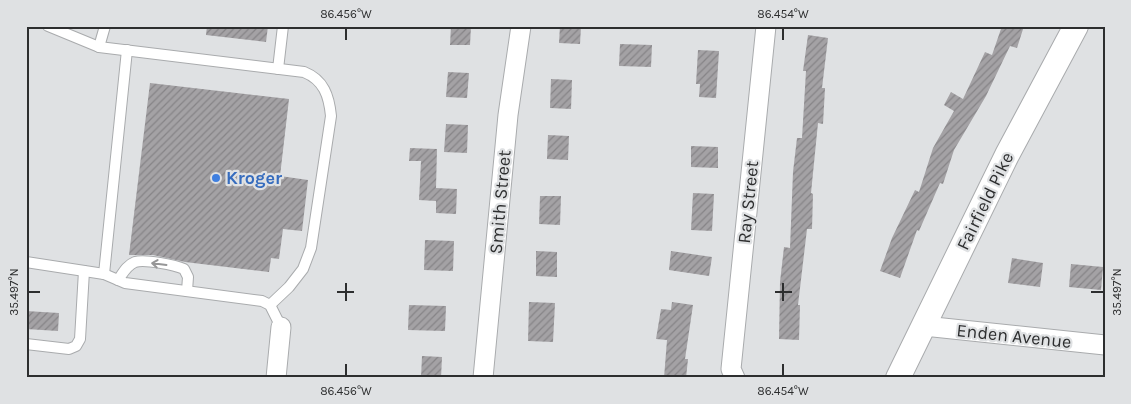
<svg xmlns="http://www.w3.org/2000/svg" width="1131" height="404" font-family="Karla,sans-serif">
	<style>
		.building { fill: url(#building-hatch) }
		.lines { fill: none; stroke-linecap: round; stroke-linejoin: round }
		.service-casing { stroke: #a9abad; stroke-width: 12 }
		.minor-casing { stroke: #a9abad; stroke-width: 21 }
		.tertiary-casing { stroke: #a9abad; stroke-width: 26 }
		.service { stroke: #fff; stroke-width: 10 }
		.minor { stroke: #fff; stroke-width: 19 }
		.tertiary { stroke: #fff; stroke-width: 24 }
		.oneway { stroke: #969697 }
		.ticks { fill: none; stroke: #2d2e2f; stroke-width: 2 }
		.shop-dot { fill: #3f7fe0; stroke: #dfe1e3; stroke-width: 2 }
		.labels { text-anchor: middle; dominant-baseline: central; stroke-width: 4.5; stroke-linejoin: round; paint-order: stroke }
		.shop-label { font-size: 18px; font-weight: bold; fill: #366cbe; stroke: #dfe1e3; text-anchor: start }
		.street-label { font-size: 18px; fill: #2d2e2f; stroke: #dfe1e3 }
		.neatline { fill: none; stroke: #2d2e2f; stroke-width: 2 }
		.ticks-label { font-size: 12px; text-anchor: middle; fill: #2d2e2f }
	</style>
	<defs>
		<pattern id="building-hatch" width="6" height="6" patternUnits="userSpaceOnUse" patternTransform="scale(1.25)"><rect width="6" height="6" fill="#a4a2a5"/><path d="M-1 1l2-2M0 6l6-6M5 7l2-2" fill="none" stroke="#868487"/></pattern>
	</defs>
	<rect width="100%" height="100%" fill="#dfe1e3"/>
	<g class="building">
		<path d="M207,26H268L266,42L206,35Z"/>
		<path d="M451,26H471L470,45H450Z"/>
		<path d="M560,26H581L580,44L559,43Z"/>
		<path d="M1002,26H1024L1017,48L1010,46L986,96L954,150L943,184L940,183L919,231L917,230L900,278L880,271L892,238L915,190L919,192L933,148L954,111L944,105L951,92L963,99L985,52L992,55Z"/>
		<path d="M808,35L828,38L822,88H825L823,124L818,123L811,193L813,194L812,229H807L798,305H800L799,340L779,339L780,282L784,247L790,248L793,172L797,138H802L806,71H803Z"/>
		<path d="M620,44L652,45L651,67L619,66Z"/>
		<path d="M698,50L719,51L716,98L699,97L700,84H696Z"/>
		<path d="M448,72L469,73L467,98L446,97Z"/>
		<path d="M551,79L572,80L571,109L550,108Z"/>
		<path d="M150,83L289,99L280,176L308,180L302,231L283,229L279,259L271,258L269,272L185,262L153,255H129Z"/>
		<path d="M446,124L468,125L467,153L444,152Z"/>
		<path d="M548,135L569,136L568,160L547,159Z"/>
		<path d="M691,146L718,147V168L691,167Z"/>
		<path d="M410,148L437,149L436,188L457,189L456,214L436,213V201L419,200L421,161H409Z"/>
		<path d="M693,193L714,194L712,231L691,230Z"/>
		<path d="M540,196H561L560,225L539,224Z"/>
		<path d="M425,240L454,241L453,271L424,270Z"/>
		<path d="M536,251L557,252V277L536,276Z"/>
		<path d="M671,251L712,257L709,276L669,270Z"/>
		<path d="M1012,258L1043,263L1040,287L1008,283Z"/>
		<path d="M1071,264L1103,267L1101,290L1069,287Z"/>
		<path d="M529,302L555,303L553,342L528,341Z"/>
		<path d="M672,302L693,305L685,359H688L686,378H664L667,340L656,339L661,309L671,310Z"/>
		<path d="M409,305L446,306L445,331L408,330Z"/>
		<path d="M26,311L59,313L58,331L26,329Z"/>
		<path d="M422,356L442,357L441,378H421Z"/>
	</g>
	<g class="lines">
		<g class="service-casing">
			<g id="service">
				<path d="M48,26L99,47L304,72C324,80 329,96 331,116L311,248L303,269L289,287L270,305"/>
				<path d="M99,47L105,26"/>
				<path d="M278,69L283,26"/>
				<path d="M26,262L104,274L125,283L262,301L270,305L281,327"/>
				<path d="M104,274L127,50"/>
				<path d="M118,280C123,273 127,265 135,262C145,259 175,265 184,269L188,277L187,291"/>
				<path d="M26,344L69,349L76,346L80,339L84,271"/>
			</g>
		</g>
		<g class="minor-casing">
			<g id="minor">
				<path d="M924,326L1105,345"/>
				<path d="M276,378L281,327"/>
				<path d="M483,378L508,115L521,26"/>
				<path d="M735,378L731,369L766,26"/>
			</g>
		</g>
		<g class="tertiary-casing">
			<path id="tertiary" d="M898,378L1007,155L1076,26"/>
		</g>
		<use href="#service" class="service"/>
		<use href="#minor" class="minor"/>
		<use href="#tertiary" class="tertiary"/>
	</g>
	<defs><path id="oneway-shaft" d="M-6 0H5M1.5-3L5.5 0L1.5 3" fill="none" stroke-width="1.6" stroke-linecap="round" stroke-linejoin="round" transform="scale(1.25)"/></defs>
	<use class="oneway" href="#oneway-shaft" transform="translate(159 264) rotate(-173)"/>
	<path class="ticks" d="M346,28V40M783,28V40M346,283V301M783,283V301M28,292H40M337,292H354M775,292H792M1091,292H1104M346,364V376M783,364V376"/>
	<circle class="shop-dot" cx="216" cy="178" r="5"/>
	<g class="labels">
		<g class="shop-label">
			<text x="226" y="178">Kroger</text>
		</g>
		<g class="street-label">
			<text transform="translate(985 201) rotate(-64)">Fairfield Pike</text>
			<text transform="translate(500 202) rotate(-85)">Smith Street</text>
			<text transform="translate(748 202) rotate(-84)">Ray Street</text>
			<text transform="translate(1014 336) rotate(6)">Enden Avenue</text>
		</g>
	</g>
	<rect width="1131" height="404" fill="none" stroke="#dfe1e3" stroke-width="55"/>
	<rect x="28" y="28" width="1076" height="348" class="neatline"/>
	<g class="ticks-label">
		<text x="346" y="18">86.456°W</text>
		<text x="783" y="18">86.454°W</text>
		<text transform="translate(14 292) rotate(-90)" y="4">35.497°N</text>
		<text transform="translate(1117 292) rotate(-90)" y="4">35.497°N</text>
		<text x="346" y="395">86.456°W</text>
		<text x="783" y="395">86.454°W</text>
	</g>
</svg>
